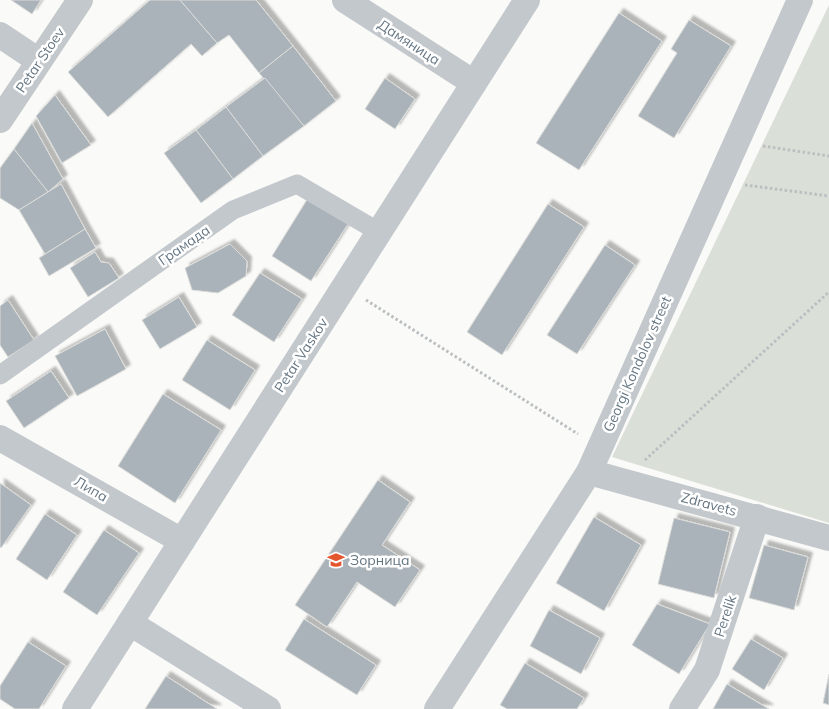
<svg xmlns="http://www.w3.org/2000/svg" width="829" height="709" font-family="Mulish,sans-serif">
	<style>
		.green { fill: #dadfd7 }
		.building { fill: #aab3b9; stroke: #dcdcda; filter: url(#shadow) }
		.lines { fill: none; stroke-linecap: round; stroke-linejoin: round }
		.path { stroke: #bbbfc2; stroke-width: 3; stroke-dasharray: 2.5 2.5; stroke-linecap: butt }
		.pedestrian { stroke: #c3c8cc; stroke-width: 19 }
		.minor { stroke: #c3c8cc; stroke-width: 26 }
		.labels { text-anchor: middle; dominant-baseline: central; stroke-width: 5; stroke-linejoin: round; paint-order: stroke }
		.street-label { font-size: 14px; fill: #657683; stroke: #fff }
		.poi-label { font-size: 14px; fill: #657683; stroke: #fff; text-anchor: start }
	</style>
	<defs>
		<filter id="shadow"><feDropShadow dx="4.5" dy="-4.5" stdDeviation="1" flood-color="#0004"/></filter>
	</defs>
	<rect width="100%" height="100%" fill="#fafaf8"/>
	<path class="green" d="M829,5V523L612,457Z"/>
	<g class="building">
		<path d="M11,0H41L32,14Z"/>
		<path d="M150,0H180L217,43L202,56L191,44L108,117L68,72Z"/>
		<path d="M180,0H256L293,46L259,73L229,35L217,43Z"/>
		<path d="M619,13L662,41L579,170L536,143Z"/>
		<path d="M689,20L731,46L674,138L638,116L677,53L671,49Z"/>
		<path d="M293,46L336,101L304,126L259,73Z"/>
		<path d="M265,78L304,126L263,156L226,107Z"/>
		<path d="M385,78L415,99L395,129L365,109Z"/>
		<path d="M55,95L91,145L62,163L36,116Z"/>
		<path d="M226,107L263,156L233,179L196,130Z"/>
		<path d="M32,123L63,179L48,192L14,149Z"/>
		<path d="M196,130L233,179L201,203L164,153Z"/>
		<path d="M14,149L48,192L19,210L0,198V168Z"/>
		<path d="M61,184L85,229L45,254L19,210Z"/>
		<path d="M308,198L348,224L311,281L272,256Z"/>
		<path d="M548,204L584,227L502,355L467,332Z"/>
		<path d="M85,229L96,248L49,276L39,258Z"/>
		<path d="M230,244L247,261L246,276L218,293L192,290L185,268Z"/>
		<path d="M605,245L635,265L577,354L547,335Z"/>
		<path d="M95,252L101,262L109,263L119,278L88,297L70,268Z"/>
		<path d="M260,273L302,299L274,342L232,315Z"/>
		<path d="M179,297L197,327L160,349L142,320Z"/>
		<path d="M8,300L34,340L8,357L0,345V306Z"/>
		<path d="M105,329L126,369L77,396L55,356Z"/>
		<path d="M207,340L255,370L230,410L182,380Z"/>
		<path d="M51,371L69,398L24,428L6,401Z"/>
		<path d="M163,394L221,430L175,503L118,466Z"/>
		<path d="M378,480L410,502L382,545L420,570L395,607L357,582L327,627L295,605Z"/>
		<path d="M0,483L31,505L1,548L0,547Z"/>
		<path d="M45,514L77,535L47,580L16,559Z"/>
		<path d="M594,517L641,545L604,611L556,583Z"/>
		<path d="M674,518L730,532L714,598L658,584Z"/>
		<path d="M104,530L139,553L97,615L63,592Z"/>
		<path d="M764,545L808,557L794,610L749,598Z"/>
		<path d="M657,604L710,624L679,674L632,645Z"/>
		<path d="M549,610L600,638L581,674L530,646Z"/>
		<path d="M304,619L376,665L357,695L285,650Z"/>
		<path d="M751,639L783,658L764,690L732,669Z"/>
		<path d="M28,642L66,666L39,709H15L0,699V686Z"/>
		<path d="M525,663L584,698L577,709H507L500,705Z"/>
		<path d="M829,674V705L823,703Z"/>
		<path d="M166,676L217,709H145Z"/>
		<path d="M727,684L769,709H713Z"/>
	</g>
	<g class="lines">
		<g class="path">
			<path d="M763,146L829,156"/>
			<path d="M745,185L829,196"/>
			<path d="M366,300L578,434"/>
			<path d="M645,460L829,292"/>
		</g>
		<path class="pedestrian" d="M0,375L233,210L297,184L379,232"/>
		<g class="minor">
			<path d="M345,0L474,83"/>
			<path d="M0,35L39,61"/>
			<path d="M0,120L80,0"/>
			<path d="M0,438L182,541"/>
			<path d="M589,472L829,538"/>
			<path d="M130,623L268,709"/>
			<path d="M75,709L527,0"/>
			<path d="M437,709L589,472L800,0"/>
			<path d="M682,709L707,670L757,517"/>
		</g>
	</g>
	<defs>
		<g id="school-bare" transform="scale(1.35)"><path d="M0-5L7-2L0 1L-7-2ZM-4 1L0 2.5L4 1V4Q0 6-4 4Z" fill="#e4572e" stroke="#fff" stroke-width="2.5" paint-order="stroke"/></g>
	</defs>
	<g fill-rule="evenodd">
		<use href="#school-bare" x="336" y="560"/>
	</g>
	<g class="labels">
		<g class="street-label">
			<text transform="translate(409 42) rotate(33)">Дамяница</text>
			<text transform="translate(40 60) rotate(-56)">Petar Stoev</text>
			<text transform="translate(184 245) rotate(-35)">Грамада</text>
			<text transform="translate(301 355) rotate(-57)">Petar Vaskov</text>
			<text transform="translate(637 364) rotate(-66)">Georgi Kondolov street</text>
			<text transform="translate(91 489) rotate(30)">Липа</text>
			<text transform="translate(709 504) rotate(15)">Zdravets</text>
			<text transform="translate(725 616) rotate(-72)">Perelik</text>
		</g>
		<g class="poi-label">
			<text x="350" y="560">Зорница</text>
		</g>
	</g>
</svg>
